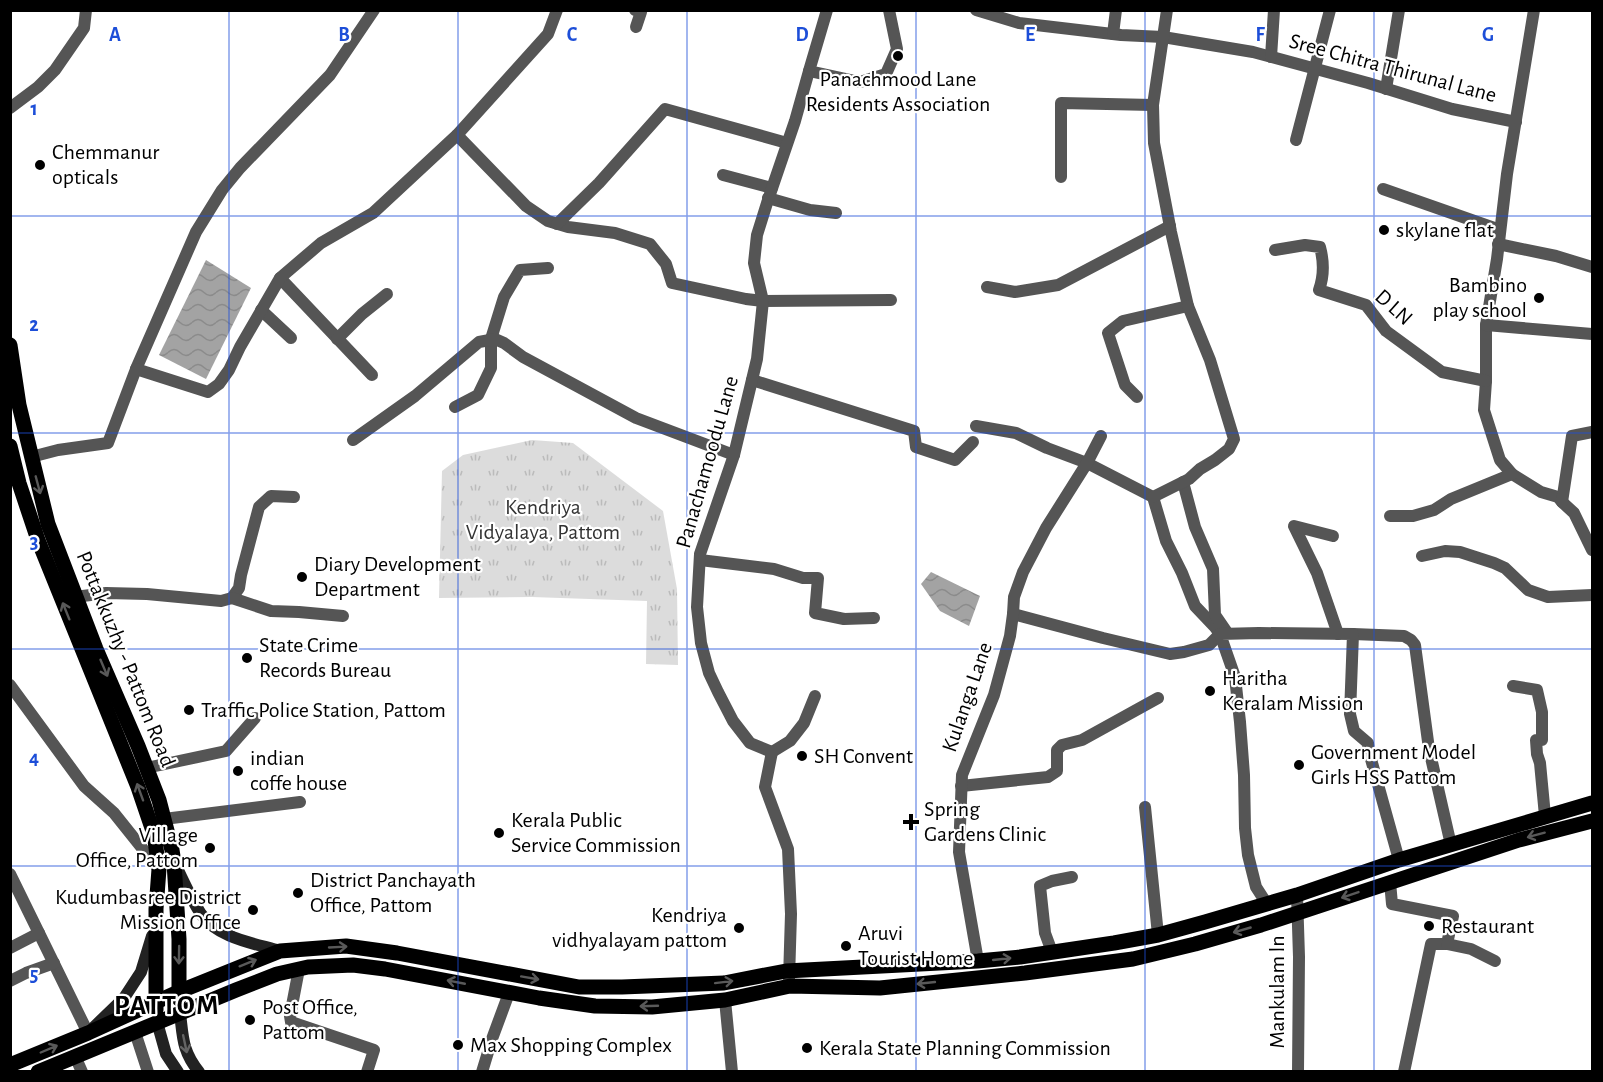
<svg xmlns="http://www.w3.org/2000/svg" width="1603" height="1082" font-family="'Alegreya Sans',sans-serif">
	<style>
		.grass { fill: url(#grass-tufts) }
		.water { fill: url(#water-waves) }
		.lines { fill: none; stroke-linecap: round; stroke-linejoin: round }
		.minor { stroke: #555; stroke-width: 12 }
		.secondary { stroke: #222; stroke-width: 12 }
		.primary { stroke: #000; stroke-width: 15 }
		.oneway { stroke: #595959 }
		.oneway2 { stroke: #646464 }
		.grid { fill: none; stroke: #1d4ed8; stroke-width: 1.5; stroke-opacity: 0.55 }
		.poi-dot { fill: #000; stroke: #fff; stroke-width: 2 }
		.labels { text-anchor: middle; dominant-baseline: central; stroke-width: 4.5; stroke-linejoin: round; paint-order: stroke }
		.street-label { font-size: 22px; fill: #000; stroke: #fff }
		.poi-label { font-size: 22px; fill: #000; stroke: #fff; text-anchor: start }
		.park-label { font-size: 22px; fill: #333; stroke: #fff }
		.district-label { font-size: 28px; font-weight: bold; letter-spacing: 1.5px; fill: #000; stroke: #fff }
		.grid-label { font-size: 20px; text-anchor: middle; font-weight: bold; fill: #1d4ed8; stroke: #fff; stroke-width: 4.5; stroke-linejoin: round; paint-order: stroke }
	</style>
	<defs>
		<pattern id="grass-tufts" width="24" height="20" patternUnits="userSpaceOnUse" patternTransform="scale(1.5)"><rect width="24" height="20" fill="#dcdcdc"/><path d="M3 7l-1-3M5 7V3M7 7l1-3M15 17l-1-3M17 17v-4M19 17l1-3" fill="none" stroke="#bbb"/></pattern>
		<pattern id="water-waves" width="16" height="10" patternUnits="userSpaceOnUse" patternTransform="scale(1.5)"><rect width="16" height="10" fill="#a3a3a3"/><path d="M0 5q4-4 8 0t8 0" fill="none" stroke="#8b8b8b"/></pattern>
	</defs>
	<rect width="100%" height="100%" fill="#fff"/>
	<path class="grass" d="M532,440L573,443L663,511L677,589L678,665L646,664L647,601L532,597L439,598L442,471L463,455Z"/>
	<g class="water">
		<path d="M206,260L251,288L206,379L159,355Z"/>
		<path d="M931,572L980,596L969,626L940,611L921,584Z"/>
	</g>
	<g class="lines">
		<g class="minor">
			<path d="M635,10L641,12L636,27"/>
			<path d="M827,10L809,71L860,82L886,74L897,49L889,10"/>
			<path d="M976,10L1019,23L1121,35L1163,37L1253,52L1368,83L1452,109L1516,122"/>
			<path d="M1534,10L1507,174L1497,259L1486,325V381L1484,410L1500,460L1512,474L1541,492L1558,497L1562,502L1574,513L1592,550"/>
			<path d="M1113,34L1116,10"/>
			<path d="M1271,57L1274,10"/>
			<path d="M1386,89L1399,10"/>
			<path d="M10,108L38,87L55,70L84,28L86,10"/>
			<path d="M457,135L526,206L548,221L568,227L615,233L650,244L666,264L672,283L746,299L763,301L891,300"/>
			<path d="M1296,140L1330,10"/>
			<path d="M723,175L772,188"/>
			<path d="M1061,177V103L1153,105"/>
			<path d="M1383,189L1500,230"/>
			<path d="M768,198L810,210L836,213"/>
			<path d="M557,224L599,183L665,109L787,143"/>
			<path d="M1498,244L1556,256L1592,267"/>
			<path d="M1275,250L1305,245L1320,247C1324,262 1324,276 1319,290L1366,305L1386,331L1442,372L1486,381"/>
			<path d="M280,278L372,375"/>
			<path d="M987,287L1015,292L1058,285L1170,226"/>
			<path d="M261,310L291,338"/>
			<path d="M1486,325L1592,334"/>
			<path d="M337,339L362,314L387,294"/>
			<path d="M136,369L196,232L222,190L240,168L330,75L374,10"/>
			<path d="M752,380L914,431L916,447L955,460L973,442"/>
			<path d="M1137,397L1125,385L1108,333L1123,321L1188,306L1171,232L1154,143L1153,105L1167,10"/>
			<path d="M455,407L478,395L491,368V339L504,297L520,270L548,268"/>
			<path d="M976,426L1016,433L1047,448L1087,463L1153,497L1166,541L1182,573L1195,606L1214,626L1220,634L1209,645L1184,652L1170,654L1103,638L1013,614"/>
			<path d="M353,440L415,396L479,342L495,339L504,343L523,357L636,418L734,455"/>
			<path d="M31,457L58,450L108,443L136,369L208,392L219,384L229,370L240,347L280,278L321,243L373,213L457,135L548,34L557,10"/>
			<path d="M1183,482L1195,527L1213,569L1215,615L1226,631"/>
			<path d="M1153,497L1189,479L1200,469L1215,460L1229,449L1234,439L1210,360L1188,306"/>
			<path d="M1562,502L1572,436L1592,432"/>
			<path d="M1390,516H1413L1434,510L1451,499L1512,474"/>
			<path d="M1333,536L1294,526L1317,573L1338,634"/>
			<path d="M1422,556L1445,551L1460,552L1494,563L1505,568L1528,590L1548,597L1592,595"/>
			<path d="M700,560L774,569L803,578H818L815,613L844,619L874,618"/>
			<path d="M75,597L106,593L147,594L221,601L232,598L239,588L241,575L259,507L271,496L294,497"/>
			<path d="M232,598L271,611L299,612L343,616"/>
			<path d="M1353,634L1404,636L1411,640L1415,645L1429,749L1451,845"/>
			<path d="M10,685L84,786L114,813L158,868"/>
			<path d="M1513,686L1537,690L1542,712V740H1536L1537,754L1540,763L1545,816"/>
			<path d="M772,752L790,741L804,723L815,696"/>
			<path d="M146,768L226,751L255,718"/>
			<path d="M961,786L1048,777L1057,771V750L1062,745L1082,740L1158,698"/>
			<path d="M1145,807L1158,935"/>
			<path d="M164,819L300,802"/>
			<path d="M10,874L88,1033"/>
			<path d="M1390,882L1392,904L1453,916L1447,944H1431L1404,1072"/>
			<path d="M1297,895L1299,957L1298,1072"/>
			<path d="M1267,904L1256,887L1248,855L1245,828L1244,775L1240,722L1235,677L1220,634L1259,633L1353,634L1350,714L1354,731L1368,743L1369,752L1399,860"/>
			<path d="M1447,944L1471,949L1495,961"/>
			<path d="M10,948L39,933"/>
			<path d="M1052,952L1045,933L1040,886L1052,881L1072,877"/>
			<path d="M978,961L959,852L962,775L994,695L1010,636L1013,614L1014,597L1023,572L1046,528L1087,463L1101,436"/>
			<path d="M299,969L290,1016L291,1022L374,1050L367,1072"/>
			<path d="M789,979L791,914L788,849L765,787L772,752L750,743L733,721L718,692L709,673L701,643L697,607L700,554L734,455L757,359L763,301L754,263L757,235L767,203L795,121L809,71"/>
			<path d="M10,981L26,973L54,963"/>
			<path d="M725,1000L732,1072"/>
			<path d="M135,1032L148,1072"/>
			<path d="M75,1056L82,1072"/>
			<path d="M482,1072L492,1039L509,993"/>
		</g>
		<g class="secondary">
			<path d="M175,864C183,880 191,899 201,914C218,938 253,943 280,951"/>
			<path d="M180,1013C183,1037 182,1051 199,1072"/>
			<path d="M157,1022L166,1054L178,1072"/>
			<path d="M93,1028L124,998L141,972L152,936"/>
		</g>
		<g class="primary">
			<path d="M10,345L19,405L48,524L96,649L138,746L159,800L172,850L174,863L179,939V999"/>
			<path d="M10,446L19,483L38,540L138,787L154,834L159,869L156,909V1010"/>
			<path d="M10,1065L88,1033L178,992L280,951L346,946L397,953L579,987H622L724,983L786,971L978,961L1020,957L1114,943L1158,935L1205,922L1297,895L1399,860L1592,803"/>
			<path d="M38,1072L236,990L277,974L308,967L353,965L385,969L539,998L595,1006L652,1007L725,1000L790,986L880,988L1025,973L1133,959L1195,944L1261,925L1519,840L1592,821"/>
		</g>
	</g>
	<defs><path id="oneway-shaft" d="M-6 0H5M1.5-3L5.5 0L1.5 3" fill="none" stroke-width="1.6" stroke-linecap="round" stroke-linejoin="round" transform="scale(1.5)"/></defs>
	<g class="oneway">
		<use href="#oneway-shaft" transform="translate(38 485) rotate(75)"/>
		<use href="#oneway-shaft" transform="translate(66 611) rotate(-112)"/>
		<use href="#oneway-shaft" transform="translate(104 668) rotate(67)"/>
		<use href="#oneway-shaft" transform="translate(140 792) rotate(-110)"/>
		<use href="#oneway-shaft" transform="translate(1536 835) rotate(165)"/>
		<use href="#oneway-shaft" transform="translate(1350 895) rotate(161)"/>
		<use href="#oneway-shaft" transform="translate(1242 930) rotate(164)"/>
		<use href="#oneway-shaft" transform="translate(338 947) rotate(-3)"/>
		<use href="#oneway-shaft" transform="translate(179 955) rotate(91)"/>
		<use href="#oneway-shaft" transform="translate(1002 959) rotate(-6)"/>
		<use href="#oneway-shaft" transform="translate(248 963) rotate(-22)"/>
		<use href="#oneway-shaft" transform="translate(530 978) rotate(10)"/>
		<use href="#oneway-shaft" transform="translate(456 982) rotate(-169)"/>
		<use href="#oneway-shaft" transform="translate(724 982) rotate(-7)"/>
		<use href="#oneway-shaft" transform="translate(926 983) rotate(174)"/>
		<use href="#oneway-shaft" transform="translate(649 1006) rotate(178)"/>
		<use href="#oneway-shaft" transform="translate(49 1049) rotate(-23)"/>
	</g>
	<use class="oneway2" href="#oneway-shaft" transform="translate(185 1044) rotate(78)"/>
	<path class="grid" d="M229,10V1072M458,10V1072M687,10V1072M916,10V1072M1145,10V1072M1374,10V1072M10,216H1592M10,433H1592M10,649H1592M10,866H1592"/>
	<g class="poi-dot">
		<circle cx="898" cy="56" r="6"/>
		<circle cx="40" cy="165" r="6"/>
		<circle cx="1384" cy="230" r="6"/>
		<circle cx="1539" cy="298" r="6"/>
		<circle cx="302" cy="577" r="6"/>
		<circle cx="247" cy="658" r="6"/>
		<circle cx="1210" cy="691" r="6"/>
		<circle cx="189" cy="710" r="6"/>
		<circle cx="802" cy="756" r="6"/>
		<circle cx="1299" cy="765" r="6"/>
		<circle cx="238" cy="771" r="6"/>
		<path d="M908 813h6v6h6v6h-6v6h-6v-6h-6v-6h6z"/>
		<circle cx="499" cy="833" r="6"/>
		<circle cx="210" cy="848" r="6"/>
		<circle cx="298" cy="893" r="6"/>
		<circle cx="253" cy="910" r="6"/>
		<circle cx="1429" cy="926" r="6"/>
		<circle cx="739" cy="928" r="6"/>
		<circle cx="846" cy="946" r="6"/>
		<circle cx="250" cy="1020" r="6"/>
		<circle cx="458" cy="1045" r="6"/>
		<circle cx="807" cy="1048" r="6"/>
	</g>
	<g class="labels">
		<g class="street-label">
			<text transform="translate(1393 68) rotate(15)">Sree Chitra Thirunal Lane</text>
			<text transform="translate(1394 307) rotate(42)">D LN</text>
			<text transform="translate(707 462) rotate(-74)">Panachamoodu Lane</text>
			<text transform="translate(126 659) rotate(68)">Pottakkuzhy - Pattom Road</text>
			<text transform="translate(967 697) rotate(-71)">Kulanga Lane</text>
			<text transform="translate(1277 992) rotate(-90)">Mankulam ln</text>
		</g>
		<g class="poi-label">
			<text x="898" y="79" text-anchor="middle">Panachmood Lane<tspan x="898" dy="25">Residents Association</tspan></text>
			<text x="52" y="152">Chemmanur<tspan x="52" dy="25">opticals</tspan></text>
			<text x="1396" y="230">skylane flat</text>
			<text x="1527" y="285" text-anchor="end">Bambino<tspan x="1527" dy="25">play school</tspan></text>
			<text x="314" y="564">Diary Development<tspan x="314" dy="25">Department</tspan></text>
			<text x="259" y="645">State Crime<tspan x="259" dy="25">Records Bureau</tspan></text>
			<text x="1222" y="678">Haritha<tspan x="1222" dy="25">Keralam Mission</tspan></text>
			<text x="201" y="710">Traffic Police Station, Pattom</text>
			<text x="1311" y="752">Government Model<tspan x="1311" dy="25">Girls HSS Pattom</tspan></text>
			<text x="814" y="756">SH Convent</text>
			<text x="250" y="758">indian<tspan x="250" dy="25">coffe house</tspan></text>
			<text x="924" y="809">Spring<tspan x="924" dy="25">Gardens Clinic</tspan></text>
			<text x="511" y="820">Kerala Public<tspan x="511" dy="25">Service Commission</tspan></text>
			<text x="198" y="835" text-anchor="end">Village<tspan x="198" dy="25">Office, Pattom</tspan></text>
			<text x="310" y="880">District Panchayath<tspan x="310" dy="25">Office, Pattom</tspan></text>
			<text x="241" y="897" text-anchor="end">Kudumbasree District<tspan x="241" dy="25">Mission Office</tspan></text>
			<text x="727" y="915" text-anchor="end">Kendriya<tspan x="727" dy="25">vidhyalayam pattom</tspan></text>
			<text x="1441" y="926">Restaurant</text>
			<text x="858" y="933">Aruvi<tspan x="858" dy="25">Tourist Home</tspan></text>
			<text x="262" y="1007">Post Office,<tspan x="262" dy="25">Pattom</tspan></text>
			<text x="470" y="1045">Max Shopping Complex</text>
			<text x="819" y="1048">Kerala State Planning Commission</text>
		</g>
		<g class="park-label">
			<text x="543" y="507">Kendriya<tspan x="543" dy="25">Vidyalaya, Pattom</tspan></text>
		</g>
		<g class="district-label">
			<text x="167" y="1006">PATTOM</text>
		</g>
	</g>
	<g class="grid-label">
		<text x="115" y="41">A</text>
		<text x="344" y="41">B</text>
		<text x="572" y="41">C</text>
		<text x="802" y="41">D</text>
		<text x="1030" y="41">E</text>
		<text x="1260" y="41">F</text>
		<text x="1488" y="41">G</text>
		<text x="34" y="115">1</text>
		<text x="34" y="331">2</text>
		<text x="34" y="548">3</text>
		<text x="34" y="764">4</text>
		<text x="34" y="981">5</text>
	</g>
	<rect width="1603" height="1082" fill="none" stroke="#000000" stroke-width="24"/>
</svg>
